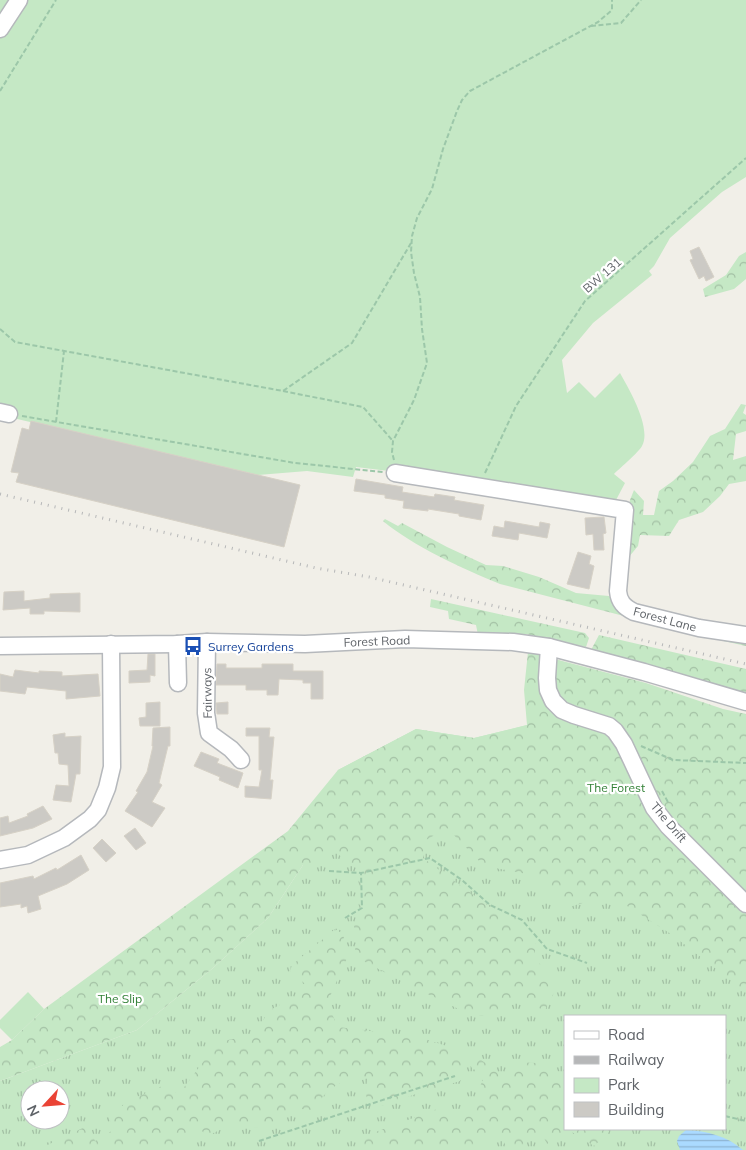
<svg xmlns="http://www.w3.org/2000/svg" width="746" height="1150" font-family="Mulish,sans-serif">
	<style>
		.grass { fill: url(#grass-tufts); fill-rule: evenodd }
		.forest { fill: url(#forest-crowns) }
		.green { fill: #c5e8c5 }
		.water { fill: url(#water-rules) }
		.building { fill: #cccac5; stroke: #d6d1c6 }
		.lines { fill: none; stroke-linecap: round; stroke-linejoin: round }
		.minor-casing { stroke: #b5b8bc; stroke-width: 19 }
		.path { stroke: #9cc7a9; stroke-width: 2; stroke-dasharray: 5 2.5; stroke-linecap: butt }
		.minor { stroke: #fff; stroke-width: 16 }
		.rail { stroke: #b6b7b8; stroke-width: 3; stroke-dasharray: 1 6; stroke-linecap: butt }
		.labels { text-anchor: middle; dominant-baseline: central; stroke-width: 4.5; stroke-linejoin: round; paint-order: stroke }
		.street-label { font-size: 12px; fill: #5f6368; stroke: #fff }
		.transit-label { font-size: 12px; fill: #164399; stroke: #fff; text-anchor: start }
		.park-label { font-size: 12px; fill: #348238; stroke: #fff }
	</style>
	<defs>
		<pattern id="grass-tufts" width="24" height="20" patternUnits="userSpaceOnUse" patternTransform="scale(1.25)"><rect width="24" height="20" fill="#c5e8c5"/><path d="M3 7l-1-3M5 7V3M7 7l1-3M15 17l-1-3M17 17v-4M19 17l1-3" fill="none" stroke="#a3c0a4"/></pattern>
		<pattern id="forest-crowns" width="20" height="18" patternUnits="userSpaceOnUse" patternTransform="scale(1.25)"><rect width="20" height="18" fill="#c5e8c5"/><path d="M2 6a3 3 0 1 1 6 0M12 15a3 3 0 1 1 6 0" fill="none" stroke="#a3c0a4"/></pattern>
		<pattern id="water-rules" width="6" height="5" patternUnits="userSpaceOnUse" patternTransform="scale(1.25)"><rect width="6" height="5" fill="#aadaff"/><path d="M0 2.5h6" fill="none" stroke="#8eb4d2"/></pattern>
	</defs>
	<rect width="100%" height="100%" fill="#f1efe8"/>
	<path class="grass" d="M527,725L746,912V1150H0V1081L137,1030L213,968L268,918L303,865L338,770L416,729L474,738ZM565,1016H725V1129H565ZM30,1090H60V1120H30Z"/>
	<g class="forest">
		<path d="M746,252V279L734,289L705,297L703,289L726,275L739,256Z"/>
		<path d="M741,404L746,405L743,413L746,415V431L736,434L733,460L746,456V481L729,484L720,496L703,512L679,520L669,536L640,535L638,546L628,558H623L630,500L634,490L644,501L643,515H654L659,491L673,481L693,462L710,436L725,429Z"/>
		<path d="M385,519L398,526L402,523L447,547L486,565L503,566L539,577L576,593L609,596L617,607L746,638V646L701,636L500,584C463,569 413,546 383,521Z"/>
		<path d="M431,599L585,633L589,638L586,647L526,634L478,635L476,625L449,619L448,611L430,607Z"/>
		<path d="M599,635L746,669V698L591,650Z"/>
		<path d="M528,652L646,683L723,709L746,714V992L671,934L610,895L569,907L527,874L484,866L447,828L426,840L423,858L490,907L514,916L536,942L534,958L559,983L545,1010L515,1001L498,1016L471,1015L403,982L354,956L357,938L354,927L359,903L358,869L335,852L319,861L303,865L268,918L213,968L137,1030L0,1081V1047L12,1040L44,1009L288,831L338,770L416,729L474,738L527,725L524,690Z"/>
		<path d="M335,929L343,934L348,956L327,1003L338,1027L419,1037L462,1051L460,1081L413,1095L385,1106L366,1101L367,1078C337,1080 330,1087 312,1110L291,1108L266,1128L226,1127L207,1136L199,1128L177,1150H37L89,1125L95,1141L113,1130L109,1117L128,1101L162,1086L179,1094L209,1054L223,1041L253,1035L270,1010L311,989L290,971L292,965Z"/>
		<path d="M474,1055L504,1076L517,1062L536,1063L565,1074V1129H612L594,1146L567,1129L560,1138L547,1144L543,1136L530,1137L522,1150H507L501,1134L484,1139L482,1150H353L365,1136L437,1109L464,1121L473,1103L484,1077L471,1067Z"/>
	</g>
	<g class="green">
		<path d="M0,0H746V177L722,192L670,238L654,266L649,271L652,275L593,323L562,360L567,393L579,382L595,398L620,373C629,389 652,428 642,446C638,453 621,467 614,474L625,483L616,500L605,511L389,471L356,467L353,477L307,471L258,475L0,415Z"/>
		<path d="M28,992L44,1009L12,1040L0,1028V1020Z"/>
	</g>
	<path class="water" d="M686,1130C707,1131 727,1136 743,1150H680L677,1141L679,1136Z"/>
	<g class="building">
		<path d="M699,247L714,277L706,281L704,276L699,279L690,260L693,259L690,251Z"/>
		<path d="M31,421L300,485L284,547L16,482L19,473L11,472L22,428L29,430Z"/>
		<path d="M356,479L403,487L402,492L434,497L435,494L455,497L454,500L484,505L481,520L459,516V514L428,509V511L403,508L404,501L385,498V495L354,491Z"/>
		<path d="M604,517L606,533L603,534L604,550H594L593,534L586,535L585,518Z"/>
		<path d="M505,521L539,527L540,522L550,524L547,538L519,533L518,540L492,536L494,526L504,528Z"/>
		<path d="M578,552L591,556L589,564L594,566L589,589L567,584Z"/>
		<path d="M24,591V601L50,598V594L80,593V612L44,611V614H30V608L3,610L4,592Z"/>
		<path d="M148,654H155V676L150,675V682L129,683V671L147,670Z"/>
		<path d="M217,664H226V668H262V664H293V671H323V699H311V683H303V680L279,679L278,695H267V690H246V685H216Z"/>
		<path d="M15,670L39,673V671L62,672V676L98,674L100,696L66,699V691L27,687L25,694L0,691V674L13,677Z"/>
		<path d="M160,702V726H140L139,718L146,717V703Z"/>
		<path d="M228,702V714H217L216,703Z"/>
		<path d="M170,727V746H168L159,783L162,785L152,802L165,808L152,827L125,811L138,792L136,791L147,772L153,746H152L153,728Z"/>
		<path d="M246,728H270L269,737H274L270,780H273L271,799L245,797V786L259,787L262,770H259V736H246Z"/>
		<path d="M65,733V737L81,736L80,774H76L71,802L53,800L56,785L69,786L68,765L59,764L58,753H55L53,735Z"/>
		<path d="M201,752L219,759L217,763L243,773L238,788L219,780L220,777L194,766Z"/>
		<path d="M43,806L52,819L33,828L0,836V818L8,816L9,823L28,816L27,814Z"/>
		<path d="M135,828L146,843L136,850L124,836Z"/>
		<path d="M102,839L116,853L106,862L93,848Z"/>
		<path d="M81,855L89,870L67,884L38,896L41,909L28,913L27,906L21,908V904L0,907V883L33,876L34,879L56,868L57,870Z"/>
	</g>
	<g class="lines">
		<g class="minor-casing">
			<g id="minor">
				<path d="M0,29L19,0"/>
				<path d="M0,412L9,414"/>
				<path d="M395,473L625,510L618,591C619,602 624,607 634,612L699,628L746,635"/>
				<path d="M207,642L206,713L209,733L231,749L241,760"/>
				<path d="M177,644L178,683"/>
				<path d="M0,646L177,644L207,642L305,644L405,639L513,642L549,647L644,672L746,702"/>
				<path d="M549,647L547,678L548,690L553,701L562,710L574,715L609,726L615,731L624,744L654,808L668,826L746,904"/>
				<path d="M0,860L28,855L64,838L90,819L98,810L107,788L112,767L111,644"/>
			</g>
		</g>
		<g class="path">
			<path d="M591,26L621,23L641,0"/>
			<path d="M0,91L56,0"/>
			<path d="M0,329L15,342L283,391L352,343L411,243"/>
			<path d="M283,391L363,407L393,441"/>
			<path d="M22,416L295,463L383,472"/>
			<path d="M56,422L64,351"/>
			<path d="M394,460L392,452L393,441L414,400L427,363L422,329L420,297L414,273L411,252L412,236L417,218L432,189L443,149L457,111L462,100L470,91L598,22L612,10V0"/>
			<path d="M485,473L516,406L585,301L746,158"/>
			<path d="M641,746L673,760L746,763"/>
			<path d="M662,791L669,804"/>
			<path d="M329,871L361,873L430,858L462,880L490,905L522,920L547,949L587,963"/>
			<path d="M345,918L362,908L361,873"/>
			<path d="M725,1116L746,1121"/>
			<path d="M259,1141L455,1076"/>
		</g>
		<use href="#minor" class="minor"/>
		<path class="rail" d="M0,494L316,568L369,577L746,664"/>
	</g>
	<defs>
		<g id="bus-bare" transform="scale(1.5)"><path d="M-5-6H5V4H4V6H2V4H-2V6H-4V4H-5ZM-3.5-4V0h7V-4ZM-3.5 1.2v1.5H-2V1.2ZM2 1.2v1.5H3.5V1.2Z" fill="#1a4fb4" stroke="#fff" stroke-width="2.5" paint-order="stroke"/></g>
	</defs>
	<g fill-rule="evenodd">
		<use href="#bus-bare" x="193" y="646"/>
	</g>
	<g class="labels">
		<g class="street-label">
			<text transform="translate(602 275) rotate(-41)">BW 131</text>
			<text transform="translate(665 619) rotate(15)">Forest Lane</text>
			<text transform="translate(377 641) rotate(-2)">Forest Road</text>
			<text transform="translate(207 693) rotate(-91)">Fairways</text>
			<text transform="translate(669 822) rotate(50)">The Drift</text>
		</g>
		<g class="transit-label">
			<text x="208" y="646">Surrey Gardens</text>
		</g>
		<g class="park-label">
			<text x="616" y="787">The Forest</text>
			<text x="120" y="998">The Slip</text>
		</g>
	</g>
	<rect x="564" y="1015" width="162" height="115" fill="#ffffff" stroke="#bfc1c3"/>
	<rect x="574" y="1031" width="25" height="8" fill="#ffffff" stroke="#bfc1c3"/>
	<text x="608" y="1040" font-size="15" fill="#5f6368">Road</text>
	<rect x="574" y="1056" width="25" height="8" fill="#b6b7b8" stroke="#bfc1c3"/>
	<text x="608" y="1065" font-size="15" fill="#5f6368">Railway</text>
	<rect x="574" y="1078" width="25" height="15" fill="#c5e8c5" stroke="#bfc1c3"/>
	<text x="608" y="1090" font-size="15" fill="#5f6368">Park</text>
	<rect x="574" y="1102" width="25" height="15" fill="#cccac5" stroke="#bfc1c3"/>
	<text x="608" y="1115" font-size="15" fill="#5f6368">Building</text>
	<g transform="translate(45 1105) rotate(244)"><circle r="24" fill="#ffffff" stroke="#bfc1c3"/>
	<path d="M0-4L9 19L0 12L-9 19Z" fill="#ea4335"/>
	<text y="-8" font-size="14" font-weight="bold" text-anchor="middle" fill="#5f6368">N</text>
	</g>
</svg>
